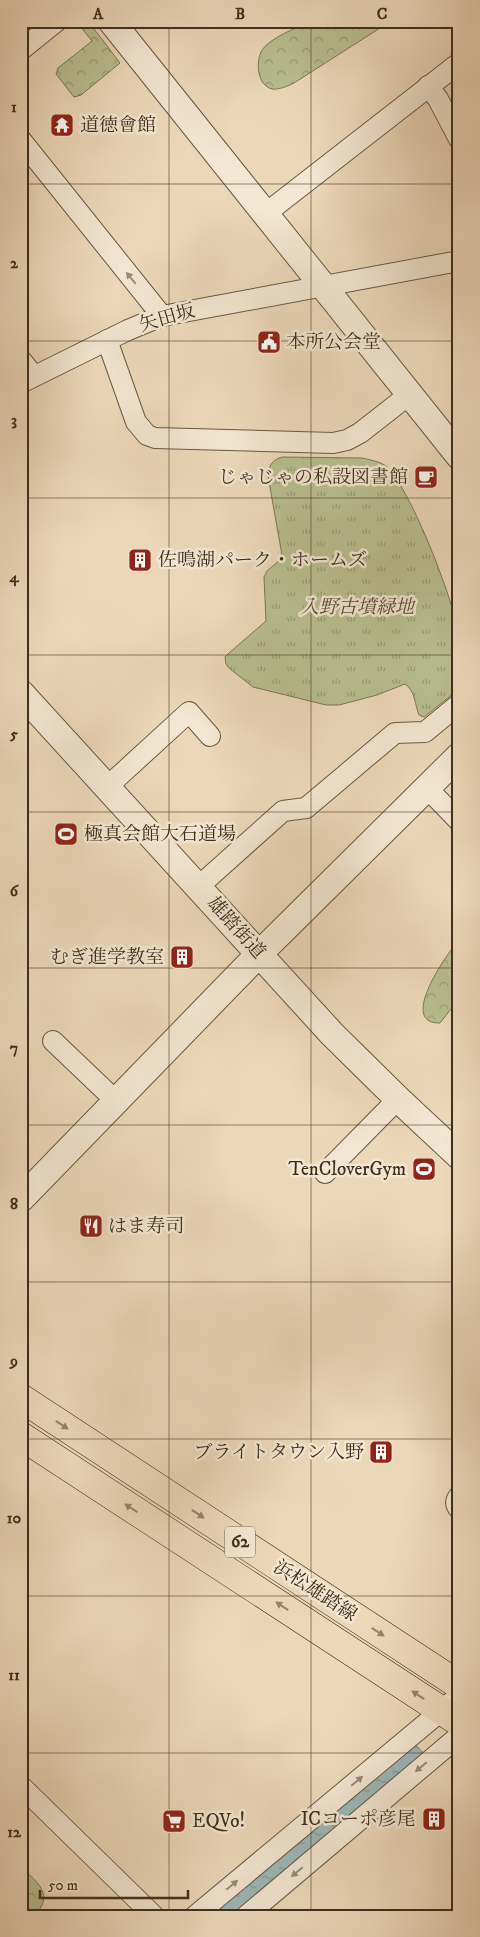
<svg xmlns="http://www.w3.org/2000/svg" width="480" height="1937" font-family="'IM FELL DW Pica','Noto Serif JP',serif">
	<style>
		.forest { fill: url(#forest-crowns); stroke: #7c7656 }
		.park { fill: url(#park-tufts); stroke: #7c7656 }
		.water { fill: url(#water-ripples); stroke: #77817a }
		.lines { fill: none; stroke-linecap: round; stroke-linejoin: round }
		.minor-casing { stroke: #6a5844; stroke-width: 22 }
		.tertiary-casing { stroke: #6a5844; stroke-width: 28 }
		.primary-casing { stroke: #3f2e1d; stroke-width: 29 }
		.minor { stroke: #f3e6d2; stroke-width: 20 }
		.tertiary { stroke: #f3e6d2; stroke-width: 26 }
		.primary { stroke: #ecd8b9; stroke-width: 28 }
		.oneway { fill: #998a78 }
		.oneway2 { fill: #96836b }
		.grid { fill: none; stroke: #3f2e1d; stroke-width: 1; stroke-opacity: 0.55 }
		.labels { text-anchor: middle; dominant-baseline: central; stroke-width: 5; stroke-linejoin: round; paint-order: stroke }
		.shield { fill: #f3e6d2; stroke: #756553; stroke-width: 1 }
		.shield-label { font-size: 18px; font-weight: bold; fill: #3f2e1d }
		.poi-label { font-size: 19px; fill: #3f2e1d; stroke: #f3e6d2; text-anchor: start }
		.street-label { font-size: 19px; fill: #3f2e1d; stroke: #f3e6d2 }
		.park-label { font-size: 19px; font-style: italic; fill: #574b34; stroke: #f3e6d2 }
		.neatline { fill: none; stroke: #3f2e1d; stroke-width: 2 }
		.grid-label { font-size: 16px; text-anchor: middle; font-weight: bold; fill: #3f2e1d }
	</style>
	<defs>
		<pattern id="forest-crowns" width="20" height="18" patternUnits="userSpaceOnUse" patternTransform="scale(1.25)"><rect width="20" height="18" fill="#b8be8f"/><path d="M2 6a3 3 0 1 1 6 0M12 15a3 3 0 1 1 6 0" fill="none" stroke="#979b74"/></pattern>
		<pattern id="park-tufts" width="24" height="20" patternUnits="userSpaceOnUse" patternTransform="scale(1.25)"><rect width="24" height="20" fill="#b8be8f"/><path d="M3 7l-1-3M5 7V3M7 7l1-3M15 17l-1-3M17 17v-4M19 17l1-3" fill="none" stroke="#979b74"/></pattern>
		<pattern id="water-ripples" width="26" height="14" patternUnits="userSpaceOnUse" patternTransform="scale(1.25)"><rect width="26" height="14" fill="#9cb8b8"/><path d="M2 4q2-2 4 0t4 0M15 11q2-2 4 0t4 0" fill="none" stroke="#819695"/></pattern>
	</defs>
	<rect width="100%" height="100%" fill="#ecd8b9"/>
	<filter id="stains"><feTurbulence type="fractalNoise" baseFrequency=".004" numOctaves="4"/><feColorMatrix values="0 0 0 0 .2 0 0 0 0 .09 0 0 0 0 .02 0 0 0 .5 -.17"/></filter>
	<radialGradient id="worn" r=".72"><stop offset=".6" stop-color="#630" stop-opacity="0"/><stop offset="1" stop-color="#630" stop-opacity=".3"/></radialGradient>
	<g class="forest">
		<path d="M76,21H88L120,63L81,95L74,97L56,74L58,68L92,41Z"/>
		<path d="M311,21H391L294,83C288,86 279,90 272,89C257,85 256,63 261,52C268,38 297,28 311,21Z"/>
		<path d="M459,940V999L440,1023C397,1024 448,952 459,940Z"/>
		<path d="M21,1867C38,1883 55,1895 34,1916H21Z"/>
	</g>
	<path class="park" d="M282,457L362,458C370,460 380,461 387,467C412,492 453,599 459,635C461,652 459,671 459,689L424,717L419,715C415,705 415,690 405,684L377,695L339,705H326L253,687L229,668L226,664L225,657L229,653L266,621L264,577L267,571L281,559L282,555L268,476C269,465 272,460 282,457Z"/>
	<path class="water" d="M416,1745L424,1754L230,1916H211Z"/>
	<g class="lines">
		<g class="minor-casing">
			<g id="minor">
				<path d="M21,50L57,21"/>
				<path d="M428,86L438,99L459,139"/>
				<path d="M21,140L162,316"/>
				<path d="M265,214L459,63"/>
				<path d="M107,340L136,422L147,435L155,438L333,443L347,440L360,433L410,394"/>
				<path d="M21,360L34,376"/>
				<path d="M21,383L128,330L162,316L459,261"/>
				<path d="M107,787L189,712L210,736"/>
				<path d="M427,788L459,821"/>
				<path d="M198,887L283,811L306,808L395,733L425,732L459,704"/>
				<path d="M53,1041L116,1101"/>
				<path d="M325,1173L398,1099"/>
				<path d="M459,1496C455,1501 455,1504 459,1509"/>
				<path d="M21,1786L154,1916"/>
				<path d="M195,1916L459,1696"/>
				<path d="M246,1916L459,1736"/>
			</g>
		</g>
		<g class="tertiary-casing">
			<g id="tertiary">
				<path d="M111,21L459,456"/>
				<path d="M21,693L332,1034L398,1099L459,1156"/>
				<path d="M21,1199L259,954L459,756"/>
			</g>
		</g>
		<g class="primary-casing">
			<g id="primary">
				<path d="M21,1398L459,1685"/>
				<path d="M21,1436L459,1722"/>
			</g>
		</g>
		<use href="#minor" class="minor"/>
		<use href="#tertiary" class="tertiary"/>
		<use href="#primary" class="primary"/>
	</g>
	<defs><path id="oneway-solid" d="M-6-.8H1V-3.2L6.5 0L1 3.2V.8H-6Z" transform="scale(1.25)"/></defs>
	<g class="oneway">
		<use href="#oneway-solid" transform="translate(131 278) rotate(-129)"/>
		<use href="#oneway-solid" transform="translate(421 1767) rotate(140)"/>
		<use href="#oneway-solid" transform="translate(357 1781) rotate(-40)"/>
		<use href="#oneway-solid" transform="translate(297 1872) rotate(140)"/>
		<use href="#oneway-solid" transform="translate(232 1885) rotate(-40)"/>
	</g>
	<g class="oneway2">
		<use href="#oneway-solid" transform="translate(62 1425) rotate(33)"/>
		<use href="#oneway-solid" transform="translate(131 1508) rotate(-147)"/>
		<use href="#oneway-solid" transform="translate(198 1514) rotate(33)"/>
		<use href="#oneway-solid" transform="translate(282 1606) rotate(-147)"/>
		<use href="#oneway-solid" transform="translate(378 1632) rotate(33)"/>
		<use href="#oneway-solid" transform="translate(418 1695) rotate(-147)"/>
	</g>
	<path class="grid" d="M169,21V1916M311,21V1916M21,184H459M21,341H459M21,498H459M21,655H459M21,812H459M21,968H459M21,1125H459M21,1282H459M21,1439H459M21,1596H459M21,1753H459"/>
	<defs>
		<g id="temple-square" transform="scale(1.25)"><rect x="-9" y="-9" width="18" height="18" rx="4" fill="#8f2418" stroke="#f3e6d2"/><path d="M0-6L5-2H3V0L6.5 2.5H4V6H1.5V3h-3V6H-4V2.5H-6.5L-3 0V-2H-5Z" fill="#fff"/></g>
		<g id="civic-square" transform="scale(1.25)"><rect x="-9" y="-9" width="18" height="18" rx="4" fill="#8f2418" stroke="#f3e6d2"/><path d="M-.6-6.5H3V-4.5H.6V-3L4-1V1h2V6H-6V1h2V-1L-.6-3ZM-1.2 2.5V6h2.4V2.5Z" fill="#fff"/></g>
		<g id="cafe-square" transform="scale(1.25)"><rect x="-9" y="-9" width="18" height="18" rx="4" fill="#8f2418" stroke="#f3e6d2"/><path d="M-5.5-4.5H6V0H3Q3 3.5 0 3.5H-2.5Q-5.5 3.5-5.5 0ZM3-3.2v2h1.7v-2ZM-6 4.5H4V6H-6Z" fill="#fff"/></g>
		<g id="building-square" transform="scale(1.25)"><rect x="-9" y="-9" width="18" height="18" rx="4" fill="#8f2418" stroke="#f3e6d2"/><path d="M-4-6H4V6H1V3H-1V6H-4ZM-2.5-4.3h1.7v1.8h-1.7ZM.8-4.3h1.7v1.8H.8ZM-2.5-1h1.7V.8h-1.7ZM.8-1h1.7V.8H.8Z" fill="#fff"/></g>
		<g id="stadium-square" transform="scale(1.25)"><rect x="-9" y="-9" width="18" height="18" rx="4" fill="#8f2418" stroke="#f3e6d2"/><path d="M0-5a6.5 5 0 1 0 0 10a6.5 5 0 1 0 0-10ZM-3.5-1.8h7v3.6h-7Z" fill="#fff"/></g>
		<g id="restaurant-square" transform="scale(1.25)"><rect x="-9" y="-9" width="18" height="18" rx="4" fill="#8f2418" stroke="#f3e6d2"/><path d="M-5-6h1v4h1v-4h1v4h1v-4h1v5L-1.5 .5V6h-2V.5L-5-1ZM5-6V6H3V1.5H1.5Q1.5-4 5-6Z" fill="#fff"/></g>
		<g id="supermarket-square" transform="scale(1.25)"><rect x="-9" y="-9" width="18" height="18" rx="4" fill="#8f2418" stroke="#f3e6d2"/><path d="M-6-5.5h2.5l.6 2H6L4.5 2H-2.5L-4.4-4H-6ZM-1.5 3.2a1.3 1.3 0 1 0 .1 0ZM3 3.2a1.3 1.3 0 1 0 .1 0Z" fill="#fff"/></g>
	</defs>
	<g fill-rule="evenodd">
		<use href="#temple-square" x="62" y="125"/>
		<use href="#civic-square" x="269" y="342"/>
		<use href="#cafe-square" x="426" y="477"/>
		<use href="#building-square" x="140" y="560"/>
		<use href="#stadium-square" x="66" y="834"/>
		<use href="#building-square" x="182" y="957"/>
		<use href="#stadium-square" x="424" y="1169"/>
		<use href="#restaurant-square" x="91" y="1226"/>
		<use href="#building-square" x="381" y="1452"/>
		<use href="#building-square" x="434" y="1819"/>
		<use href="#supermarket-square" x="174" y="1821"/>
	</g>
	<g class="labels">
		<rect class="shield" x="225" y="1526.5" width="30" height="31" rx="4"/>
		<g class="shield-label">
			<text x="240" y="1542">62</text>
		</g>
		<g class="poi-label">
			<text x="80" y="125">道徳會館</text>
			<text x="286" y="342">本所公会堂</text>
			<text x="408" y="477" text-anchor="end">じゃじゃの私設図書館</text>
			<text x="158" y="560">佐鳴湖パーク・ホームズ</text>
			<text x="84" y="834">極真会館大石道場</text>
			<text x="164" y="957" text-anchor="end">むぎ進学教室</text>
			<text x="406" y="1169" text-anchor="end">TenCloverGym</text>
			<text x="108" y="1226">はま寿司</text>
			<text x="364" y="1452" text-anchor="end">ブライトタウン入野</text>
			<text x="416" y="1819" text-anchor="end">ICコーポ彦尾</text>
			<text x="192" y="1821">EQVo!</text>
		</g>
		<g class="street-label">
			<text transform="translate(167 318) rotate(-16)">矢田坂</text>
			<text transform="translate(236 928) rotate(48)">雄踏街道</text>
			<text transform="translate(315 1591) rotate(33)">浜松雄踏線</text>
		</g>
		<g class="park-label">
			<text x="357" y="607">入野古墳緑地</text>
		</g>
	</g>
	<rect width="480" height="1937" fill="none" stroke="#ecd8b9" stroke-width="55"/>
	<path d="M40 1890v8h148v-8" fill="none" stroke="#3f2e1d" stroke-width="2.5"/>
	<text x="48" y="1890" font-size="15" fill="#3f2e1d" stroke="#f3e6d2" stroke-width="4" paint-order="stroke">50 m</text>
	<rect x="28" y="28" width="424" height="1882" class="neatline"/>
	<g class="grid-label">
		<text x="98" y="19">A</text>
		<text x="240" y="19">B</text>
		<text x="382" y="19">C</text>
		<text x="14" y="112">1</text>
		<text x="14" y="268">2</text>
		<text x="14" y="425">3</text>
		<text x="14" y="582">4</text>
		<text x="14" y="739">5</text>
		<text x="14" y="896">6</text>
		<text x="14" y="1053">7</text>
		<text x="14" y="1209">8</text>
		<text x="14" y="1366">9</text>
		<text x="14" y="1523">10</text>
		<text x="14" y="1680">11</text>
		<text x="14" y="1837">12</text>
	</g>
	<rect width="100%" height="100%" filter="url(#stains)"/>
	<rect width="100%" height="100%" fill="url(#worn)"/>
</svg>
